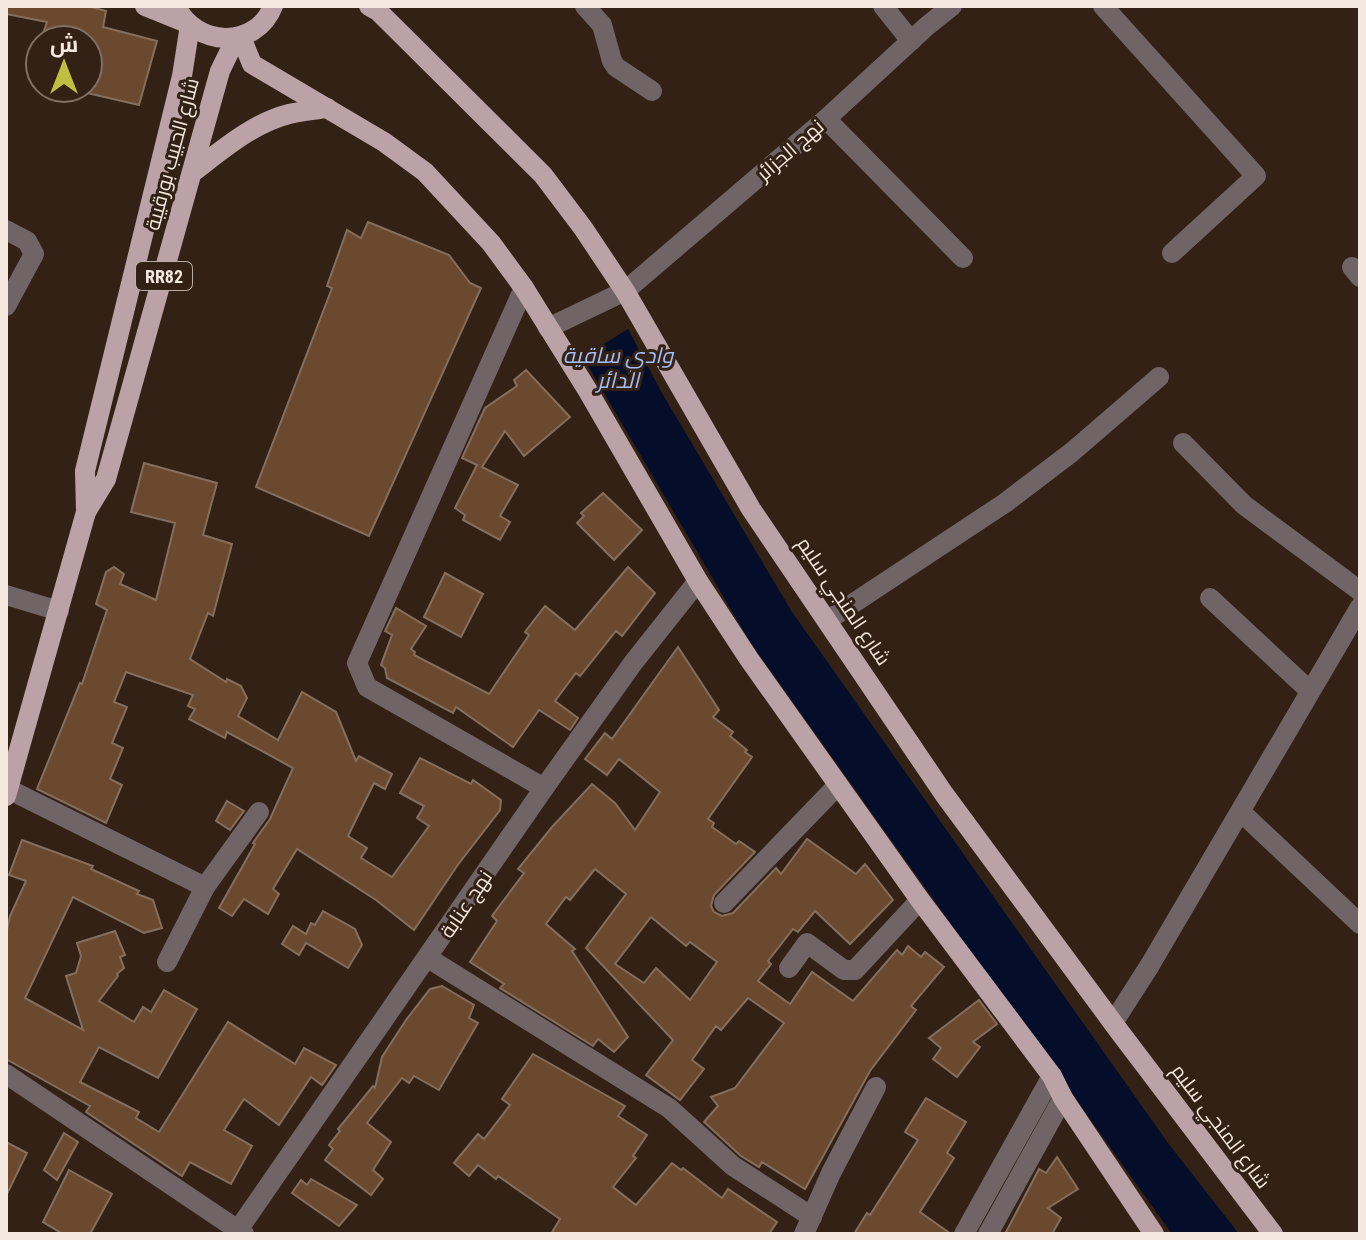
<svg xmlns="http://www.w3.org/2000/svg" width="1366" height="1240" font-family="'Roboto Condensed',Cairo,sans-serif">
	<style>
		.water { fill: #040d2a }
		.building { fill: #6b492f; stroke: #846f5f; stroke-width: 2; fill-rule: evenodd }
		.lines { fill: none; stroke-linecap: round; stroke-linejoin: round }
		.minor { stroke: #706466; stroke-width: 20 }
		.major { stroke: #bba2a6; stroke-width: 20 }
		.labels { text-anchor: middle; dominant-baseline: central; stroke-width: 6; stroke-linejoin: round; paint-order: stroke }
		.shield { fill: #322114; stroke: #baaca2; stroke-width: 2 }
		.shield-label { font-size: 18px; font-weight: bold; fill: #f4e8df }
		.street-label { font-size: 20px; fill: #f4e8df; stroke: #322114 }
		.water-label { font-size: 22px; font-style: italic; fill: #a3bffb; stroke: #322114 }
	</style>
	<rect width="100%" height="100%" fill="#322114"/>
	<path class="water" d="M628,329L663,395L792,612L1168,1143L1239,1234H1172L750,642L583,357Z"/>
	<g class="building">
		<path d="M7,6H87L106,11L103,27L157,41L139,105L87,93L98,49L88,46V40H65L43,34L47,22L6,14Z"/>
		<path d="M368,222L449,255L470,283L481,288L369,536L256,487L332,288L327,286L347,230L361,238Z"/>
		<path d="M526,370L570,417L524,456L505,431L482,467L518,485L500,516L510,522L500,540L463,520L465,515L455,508L477,465L462,458L485,408L517,386L514,380Z"/>
		<path d="M144,463L217,483L203,535L232,544L213,616L208,613L190,659L226,682L227,679L241,686L247,698L238,716L278,740L302,692L336,712L356,761L359,756L392,774L385,789L374,783L348,836L367,848L361,858L392,877L429,826L417,818L424,806L400,793L420,758L471,784L473,780L501,800L500,810L457,866L414,930L376,900L297,849L273,889L279,894L268,914L244,899L232,916L219,908L255,844L253,843L270,819L293,768L227,732L225,738L189,719L195,709L188,706L193,695L126,672L114,702L127,707L112,743L123,748L110,779L122,785L106,823L37,789L80,683L82,684L107,610L96,604L106,572L114,567L124,574L120,584L156,600L175,523L131,512Z"/>
		<path d="M603,493L642,530L614,560L577,523L584,516L581,513Z"/>
		<path d="M628,567L655,593L622,636L616,631L580,676L576,673L555,701L578,718L570,730L539,710L513,747L456,707L453,713L387,678L385,668L381,665L392,635L385,631L396,608L426,626L411,649L415,652L414,655L489,694L529,635L525,632L545,606L575,630Z"/>
		<path d="M445,573L483,594L461,637L424,617Z"/>
		<path d="M678,647L719,710L713,717L733,732L730,736L747,750L745,752L752,757L708,819L714,823L712,827L736,844L739,841L755,852L714,895L711,906L714,912L722,916L733,913L776,868L781,874L807,839L856,874L865,864L893,900L850,944L815,911L798,932L793,929L768,961L771,964L758,981L790,1004L812,972L853,1001L897,950L902,955L908,946L921,957L925,952L944,967L911,1006L916,1010L870,1071L805,1189L762,1162L759,1167L741,1156L704,1122L718,1106L711,1097L735,1088L784,1023L748,998L721,1030L716,1026L692,1060L704,1069L680,1100L646,1075L673,1040L586,948L626,894L595,869L570,900L566,897L546,924L575,949L572,951L628,1037L614,1052L598,1039L593,1046L500,988L504,984L470,962L497,921L492,916L524,873L518,869L552,827L592,784L615,803L635,830L660,792L619,759L607,775L585,759L605,733L612,739ZM651,917L686,946L690,942L717,962L690,1000L656,968L644,983L615,964Z"/>
		<path d="M227,801L244,811L230,830L216,821Z"/>
		<path d="M22,840L93,866L91,869L139,891L137,894L153,900L162,928L144,933L73,897L25,998L83,1030L66,976L76,973L81,956L77,943L115,931L125,955L120,957L124,968L117,974L118,976L99,1001L134,1022L143,1007L151,1012L164,990L197,1009L158,1078L99,1047L80,1082L139,1112L136,1118L159,1132L228,1022L295,1064L304,1048L336,1065L322,1085L311,1077L279,1125L244,1099L224,1130L252,1146L231,1184L190,1162L182,1176L86,1112L90,1106L6,1059V934L10,916L26,881L9,875Z"/>
		<path d="M323,911L355,929L362,945L348,968L306,943L299,955L282,944L293,926L306,934L311,923L315,925Z"/>
		<path d="M442,986L474,1005L469,1018L478,1023L439,1090L414,1076L409,1083L402,1078L367,1123L391,1142L373,1170L383,1179L371,1195L325,1160L333,1149L329,1145L340,1131L338,1129L373,1086L375,1088L382,1057L406,1020L430,989Z"/>
		<path d="M979,1000L997,1024L973,1042L980,1047L957,1077L933,1059L941,1048L929,1038Z"/>
		<path d="M533,1054L625,1106L618,1116L647,1135L633,1156L636,1158L613,1187L636,1205L672,1163L681,1170L683,1168L722,1198L728,1189L777,1222L769,1234H551L560,1219L498,1176L496,1179L478,1165L469,1176L454,1163L478,1134L484,1139L510,1105L502,1099Z"/>
		<path d="M926,1098L966,1122L947,1153L954,1158L920,1212L951,1234H854L867,1213L870,1215L918,1140L905,1132Z"/>
		<path d="M64,1133L78,1142L57,1180L44,1170Z"/>
		<path d="M6,1142L27,1153L6,1196Z"/>
		<path d="M1057,1157L1078,1189L1048,1208L1061,1218L1052,1234H1005L1039,1169L1046,1173Z"/>
		<path d="M69,1170L112,1194L90,1234H63L43,1222Z"/>
		<path d="M311,1179L357,1205L339,1226L292,1193L301,1180L307,1185Z"/>
	</g>
	<g class="lines">
		<g class="minor">
			<path d="M585,6L602,25L612,61L616,67L652,91"/>
			<path d="M883,6L911,41"/>
			<path d="M1103,6L1256,176L1172,253"/>
			<path d="M826,119L963,258"/>
			<path d="M6,230L27,241L34,254L6,306"/>
			<path d="M1352,267L1360,277"/>
			<path d="M524,288L357,663L367,687L544,788"/>
			<path d="M548,328L625,291L826,119L927,26L952,6"/>
			<path d="M1183,443L1244,505L1360,591"/>
			<path d="M6,595L59,611"/>
			<path d="M1210,598L1310,691"/>
			<path d="M828,620L1005,503L1072,452L1159,377"/>
			<path d="M8,789L205,887"/>
			<path d="M1241,812L1360,924"/>
			<path d="M724,903L838,785"/>
			<path d="M428,958L669,1108L733,1166L812,1217"/>
			<path d="M167,962L205,887L259,812"/>
			<path d="M789,968L807,943L844,970H855L920,900"/>
			<path d="M1113,1023L1150,965L1360,607"/>
			<path d="M6,1074L244,1234"/>
			<path d="M238,1230L544,788L633,663L698,581"/>
			<path d="M804,1234L831,1173L876,1087"/>
			<path d="M964,1234L1052,1076"/>
			<path d="M988,1234L1063,1098"/>
		</g>
		<g class="major">
			<path d="M145,6L187,23"/>
			<path d="M176,6C195,47 256,50 273,6"/>
			<path d="M369,6L378,11L543,175L583,228L625,291L751,509L944,794L1119,1031L1273,1234"/>
			<path d="M241,37L252,64L384,142L425,172L491,243L524,288L588,391L698,581L749,659L920,900L1052,1076L1063,1098L1154,1234"/>
			<path d="M193,172C222,150 253,123 289,114C302,111 315,110 327,108"/>
			<path d="M86,512L106,479L220,71L236,38"/>
			<path d="M6,796L86,512L85,471L182,76L190,25"/>
		</g>
	</g>
	<g class="labels">
		<rect class="shield" x="136" y="262" width="56" height="28" rx="6"/>
		<g class="shield-label">
			<text x="164" y="276">RR82</text>
		</g>
		<g class="street-label">
			<text transform="translate(790 150) rotate(-41)">نهج الجزائر</text>
			<text transform="translate(172 154) rotate(-75)">شارع الحبيب بورقيبة</text>
			<text transform="translate(844 601) rotate(56)">شارع المنجي سليم</text>
			<text transform="translate(466 904) rotate(-56)">نهج عنابة</text>
			<text transform="translate(1221 1126) rotate(53)">شارع المنجي سليم</text>
		</g>
		<g class="water-label">
			<text x="618" y="355">وادي ساقية<tspan x="618" dy="25">الدائر</tspan></text>
		</g>
	</g>
	<rect width="1366" height="1240" fill="none" stroke="#f4e8df" stroke-width="16"/>
	<g transform="translate(64 64)"><circle r="38" fill="#322114" stroke="#807165" stroke-width="2"/>
	<path d="M0-6L14 30L0 20L-14 30Z" fill="#bfbe41"/>
	<text y="-12" font-size="22" font-weight="bold" text-anchor="middle" fill="#f4e8df">ش</text>
	</g>
</svg>
